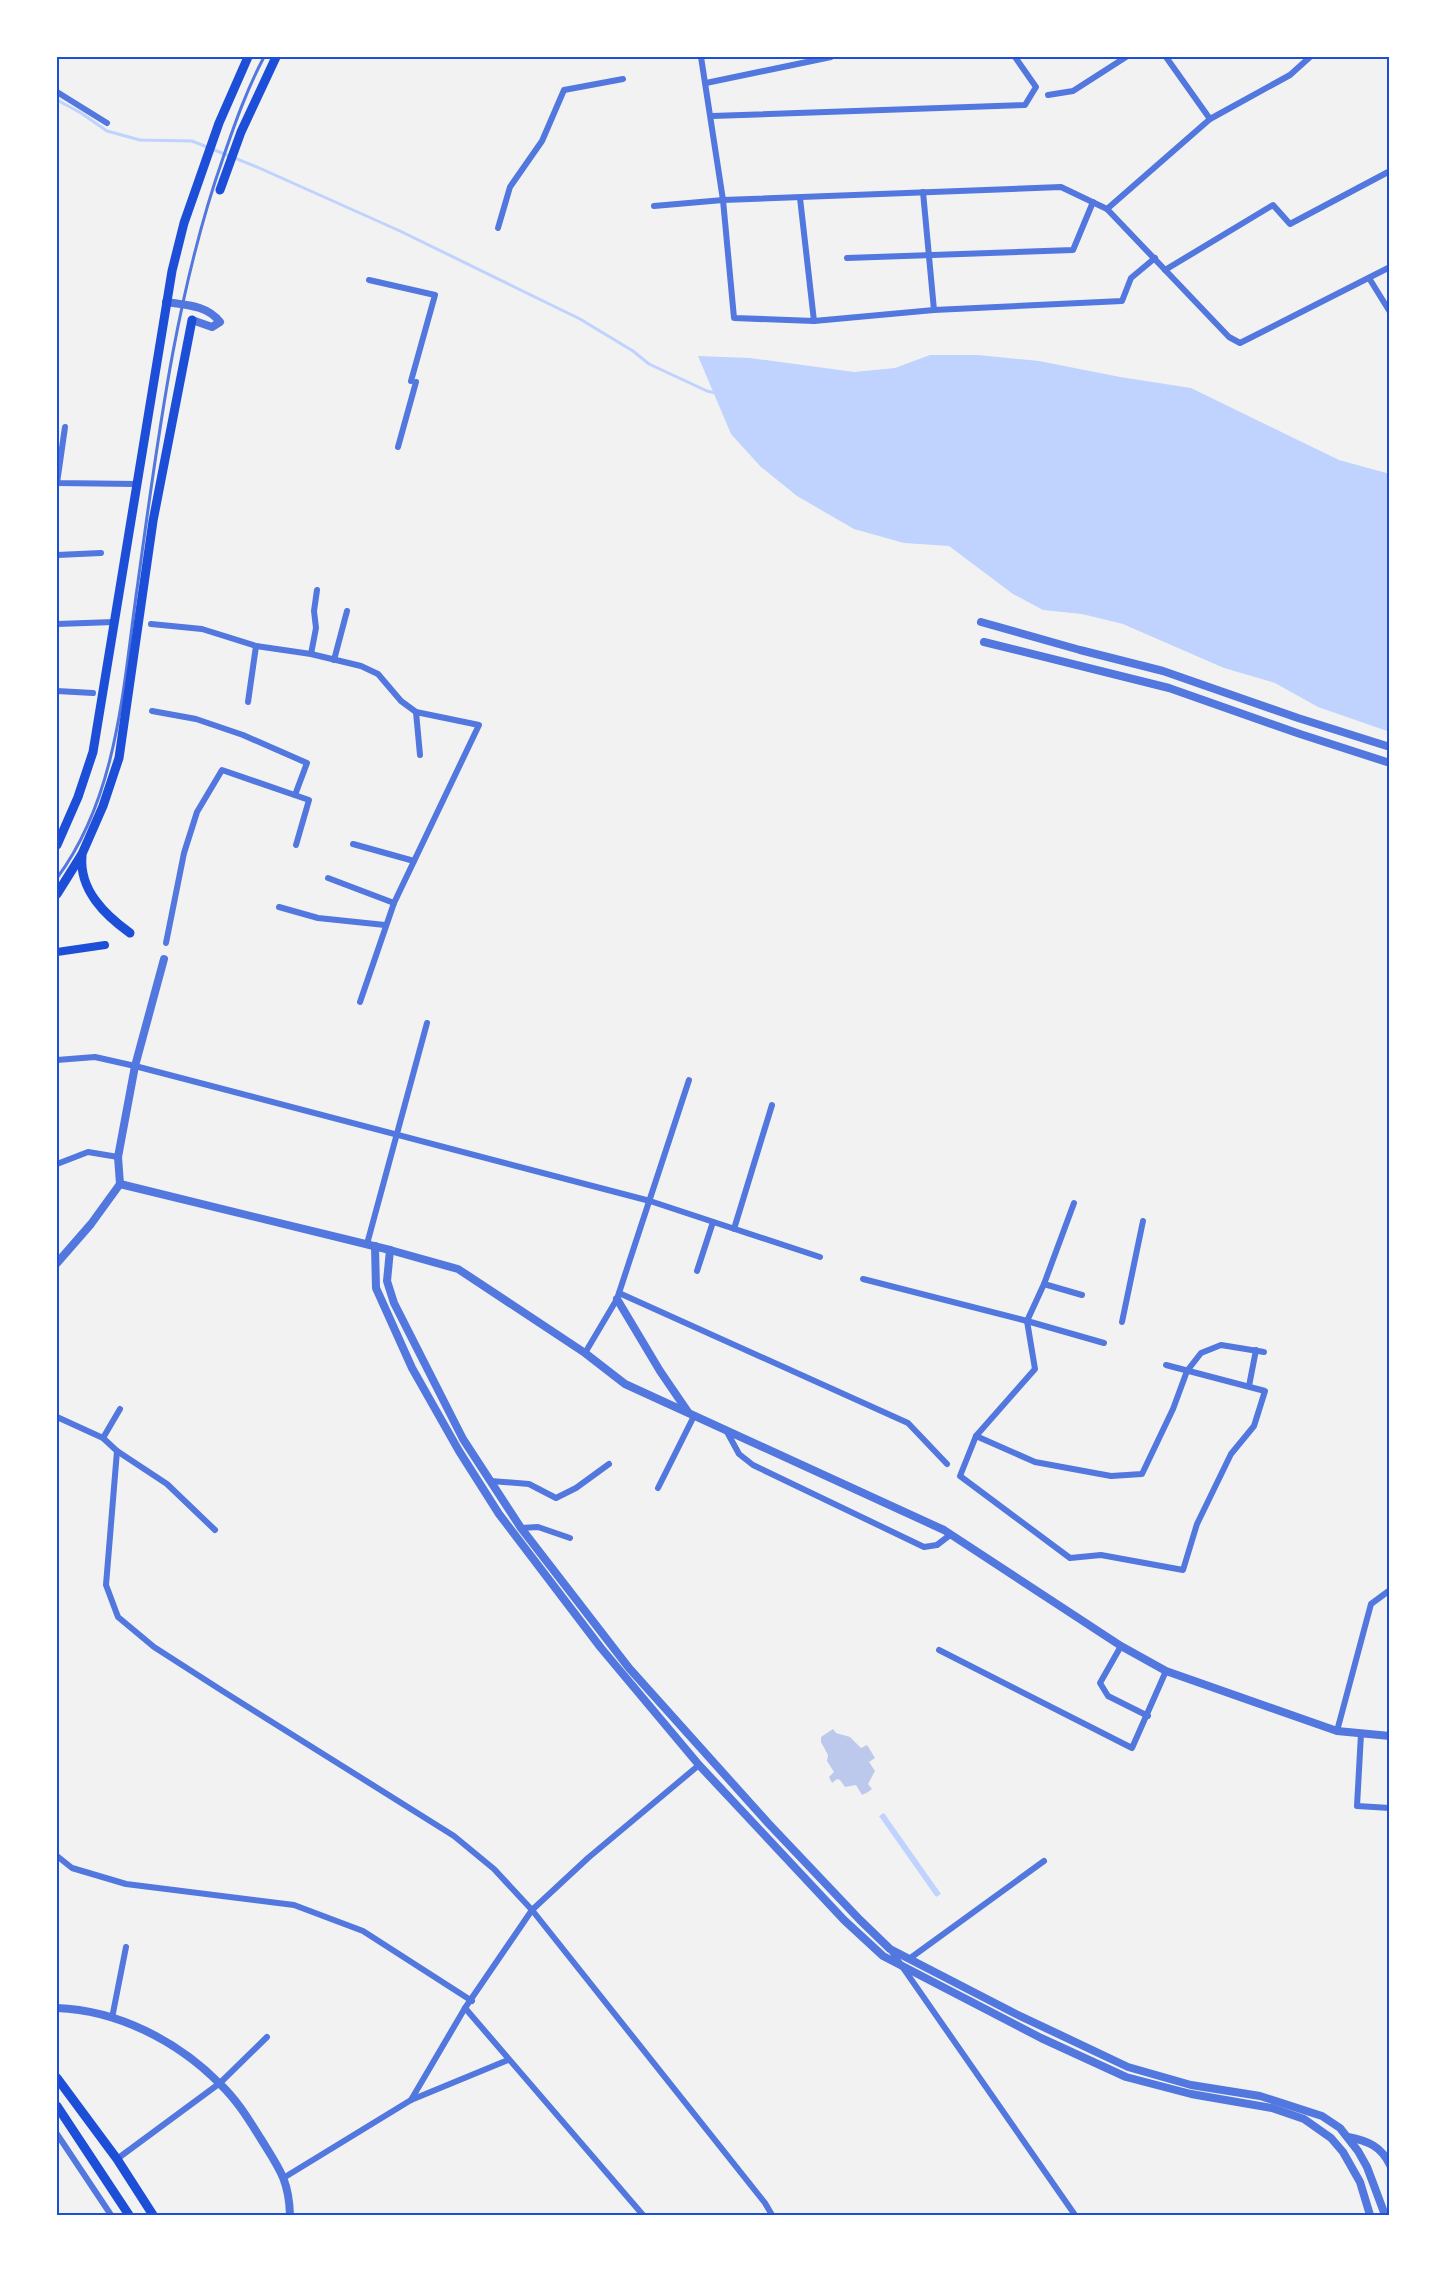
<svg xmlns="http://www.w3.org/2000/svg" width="1447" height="2272" font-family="Rubik,sans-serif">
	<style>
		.water { fill: #bfd3fe }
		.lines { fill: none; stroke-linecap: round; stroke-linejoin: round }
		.stream { stroke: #bfd3fe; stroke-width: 3 }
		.building { fill: #bdc9ec }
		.service { stroke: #5277de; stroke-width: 3 }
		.minor { stroke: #5277de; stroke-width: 6 }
		.tertiary { stroke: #5277de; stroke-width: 8 }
		.secondary { stroke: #1d4ed8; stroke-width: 8 }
		.primary { stroke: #1d4ed8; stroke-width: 9 }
		.neatline { fill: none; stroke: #1d4ed8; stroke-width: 2 }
	</style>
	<rect width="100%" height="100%" fill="#f2f2f2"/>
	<g class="water">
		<path d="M930,355H978L1039,361L1120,377L1191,388L1339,460L1390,474V732L1318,707L1275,683L1224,668L1123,624L1082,614L1043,610L1013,594L949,546L904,543L854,529L797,496L761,467L731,434L698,356L750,358L854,372L895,368Z"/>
		<path d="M884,1813L941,1894L936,1897L879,1816Z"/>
	</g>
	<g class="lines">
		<path class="stream" d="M57,100L81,113L107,131L140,140L192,141L257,167L400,231L580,319L633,351L649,364L707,391L715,393"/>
	</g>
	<path class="building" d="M833,1729L836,1733L850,1737L861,1748L867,1745L875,1758L869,1762L875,1771L868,1784L872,1789L868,1792L862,1795L856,1785L845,1787L840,1780L837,1779L832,1783L829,1777L834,1772L827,1761L828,1755L821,1742V1737Z"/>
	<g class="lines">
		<path class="service" d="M57,878C118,796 123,687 137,589C157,445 175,295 223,158C235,123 247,89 264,57"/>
		<g class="minor">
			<path d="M701,57L723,200L734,318L814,321L934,310L1122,301L1131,278L1155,258"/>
			<path d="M1166,57L1210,119"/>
			<path d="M706,83L831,57"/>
			<path d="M57,92L107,123"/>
			<path d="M1048,95L1073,91L1126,57"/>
			<path d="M712,116L1025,105L1036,87L1015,57"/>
			<path d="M923,192L934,310"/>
			<path d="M800,198L814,321"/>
			<path d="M654,206L723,200L1061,187L1107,209L1229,337L1240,343L1390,267"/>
			<path d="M1107,209L1210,119L1290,75L1310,57"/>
			<path d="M498,228L510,187L542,141L564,90L623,79"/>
			<path d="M847,258L1073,250L1093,202"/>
			<path d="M1165,270L1273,205L1290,224L1390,171"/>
			<path d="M1369,278L1390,312"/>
			<path d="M369,280L435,295L411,381"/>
			<path d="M65,427L57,483L136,484"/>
			<path d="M398,447L416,382"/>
			<path d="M57,555L101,553"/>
			<path d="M57,624L114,622"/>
			<path d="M151,624L202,629L256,646L311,654L361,666L378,674L401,701L416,712L479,725L394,903L360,1002"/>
			<path d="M311,654L316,628L314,611L317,590"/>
			<path d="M334,660L347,611"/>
			<path d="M57,691L93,693"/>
			<path d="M248,702L256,646"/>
			<path d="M152,711L196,719L243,735L307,763L295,795"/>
			<path d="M416,712L420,755"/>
			<path d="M353,844L414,861"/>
			<path d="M328,878L394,903"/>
			<path d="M279,907L318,918L385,925"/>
			<path d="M166,943L184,853L197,812L222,770L309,800L296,845"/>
			<path d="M57,1060L95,1057L135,1066L650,1201L820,1257"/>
			<path d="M57,1164L88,1152L118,1157"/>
			<path d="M1074,1203L1044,1284L1027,1321L1035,1369L976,1436L960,1476L1070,1558L1101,1555L1183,1570L1197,1524L1231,1454L1254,1426L1265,1391L1166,1365"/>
			<path d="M734,1229L772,1105"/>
			<path d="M367,1244L427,1023"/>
			<path d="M697,1271L713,1222"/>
			<path d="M863,1279L1027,1321L1104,1343"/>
			<path d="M1044,1284L1082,1295"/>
			<path d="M619,1293L908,1423L947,1464"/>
			<path d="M1122,1322L1143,1221"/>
			<path d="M585,1353L617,1299L689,1080"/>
			<path d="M1249,1386L1256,1350"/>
			<path d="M57,1417L103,1438L117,1451L106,1585L118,1617L154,1647L221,1690L454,1836L494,1869L532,1910L765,2203L772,2215"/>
			<path d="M726,1430L739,1454L753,1465L924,1547L937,1545L950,1535"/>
			<path d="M976,1436L1035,1462L1111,1476L1142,1474L1173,1409L1187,1371L1201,1353L1221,1345L1264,1352"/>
			<path d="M103,1438L120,1409"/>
			<path d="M117,1451L167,1484L215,1530"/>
			<path d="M491,1481L529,1484L556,1498L576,1488L609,1464"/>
			<path d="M658,1488L694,1416"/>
			<path d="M521,1528L538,1527L570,1538"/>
			<path d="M1121,1646L1100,1683L1108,1696L1148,1716"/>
			<path d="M939,1650L1132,1748L1166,1671"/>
			<path d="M1337,1731L1371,1604L1390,1590"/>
			<path d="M1361,1734L1357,1806L1390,1808"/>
			<path d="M57,1856L72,1868L126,1884L294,1905L363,1931L472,2001"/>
			<path d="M890,1949L1075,2215"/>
			<path d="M909,1959L1044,1861"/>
			<path d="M465,2008L643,2215"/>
			<path d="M112,2018L126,1947"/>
			<path d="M411,2100L465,2008L532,1910L588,1858L699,1765"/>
			<path d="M57,2134L111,2215"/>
			<path d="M117,2159L220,2083L267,2037"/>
			<path d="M285,2177L411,2100L508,2060"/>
		</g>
		<g class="tertiary">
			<path d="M166,302C186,305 207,305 220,322L212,327L192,320"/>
			<path d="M981,622L1080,650L1163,671L1298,718L1390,747"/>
			<path d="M984,642L1169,688L1300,734L1390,763"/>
			<path d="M120,1184L390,1250L458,1269L585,1353L625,1384L944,1530L1121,1646L1166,1671L1337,1731L1390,1736"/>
			<path d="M375,1246L376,1288L412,1368L459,1451L499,1514L601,1648L699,1765L844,1920L883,1956L1041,2038L1126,2077L1191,2094L1272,2108L1304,2119L1331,2138L1343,2152L1360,2182L1370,2215"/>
			<path d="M390,1250L387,1281L394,1303L463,1439L521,1528L629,1668L768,1823L860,1920L890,1949L1016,2014L1128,2067L1191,2085L1260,2096L1322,2116L1340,2128L1358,2151L1367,2167L1385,2215"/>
			<path d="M57,1263L91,1224L120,1184L118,1157L135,1066L164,959"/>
			<path d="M617,1299L660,1371L688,1412"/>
			<path d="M57,2008C117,2010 178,2041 220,2084C237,2100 249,2120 261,2139C279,2168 289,2180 290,2215"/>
			<path d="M1348,2137C1368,2141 1381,2146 1390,2165"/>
		</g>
		<path class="secondary" d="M57,952L105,945"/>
		<g class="primary">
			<path d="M220,190L241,132L276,57"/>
			<path d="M57,845L78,797L93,752L172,271L184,223L219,123L248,57"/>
			<path d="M82,856C79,890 105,915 130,933"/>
			<path d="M57,894L82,854L103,806L119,758L153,521L192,320"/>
			<path d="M57,2078L117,2159L153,2215"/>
			<path d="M57,2106L129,2215"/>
		</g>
	</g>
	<rect width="1447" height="2272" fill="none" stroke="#ffffff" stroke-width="117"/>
	<rect x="58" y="58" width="1330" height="2156" class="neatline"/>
</svg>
